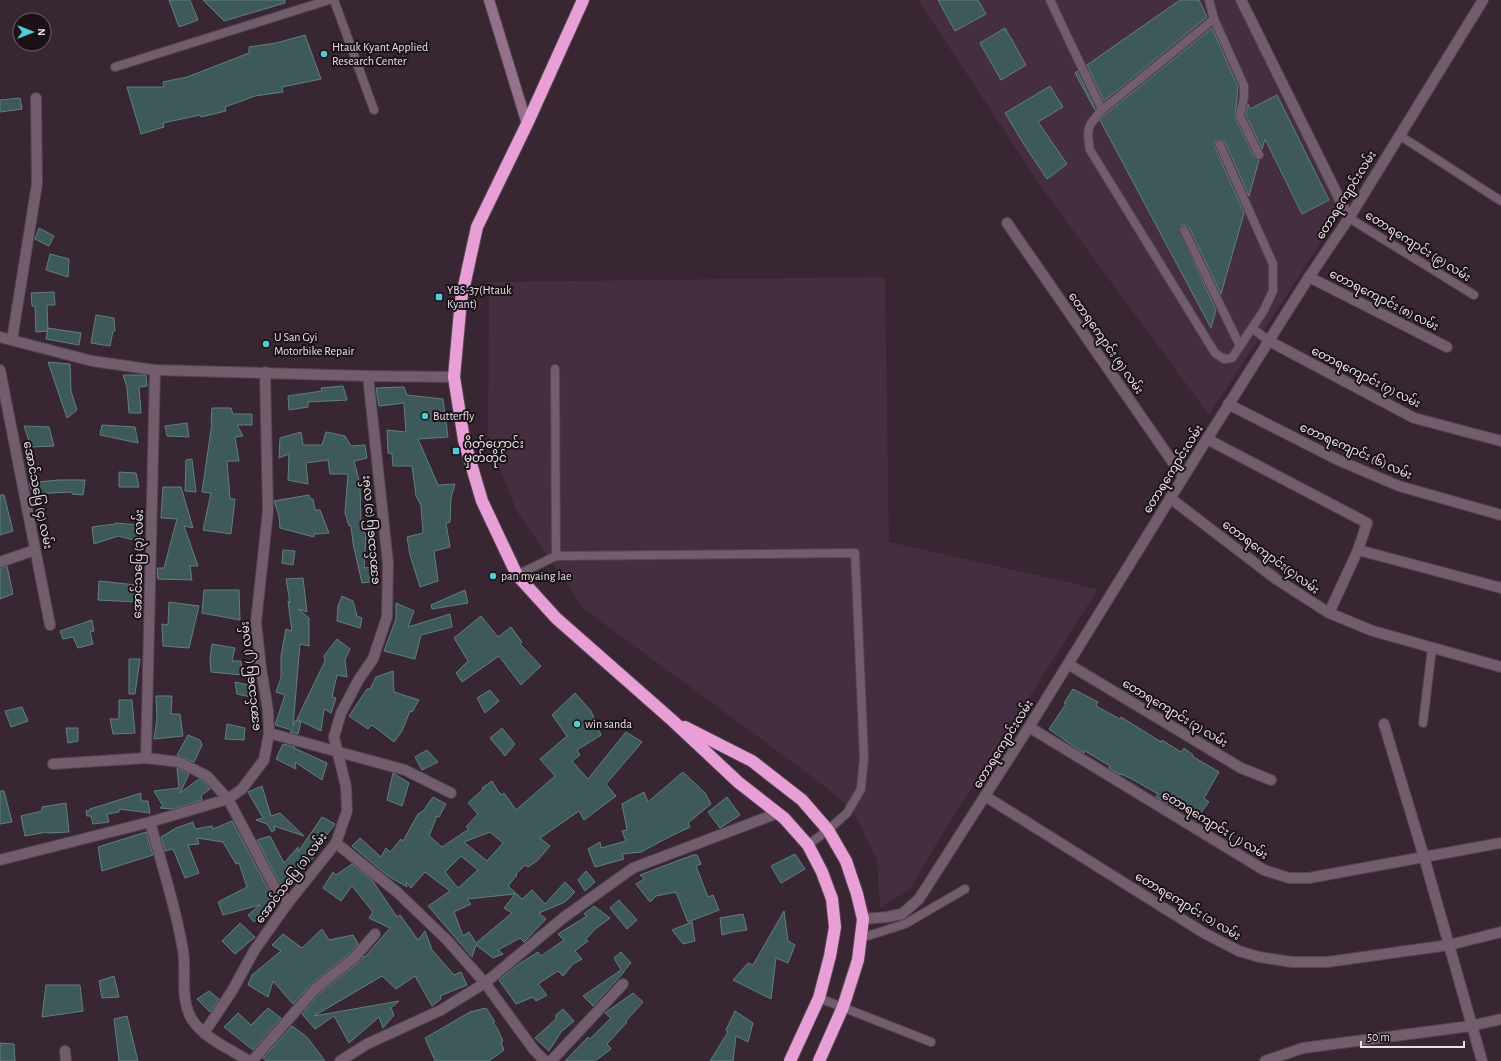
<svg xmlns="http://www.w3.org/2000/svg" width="1501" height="1061" font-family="'Alegreya Sans','Noto Sans Myanmar',sans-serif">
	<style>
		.built { fill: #452e3f }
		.building { fill: #3d595a; stroke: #627f80; fill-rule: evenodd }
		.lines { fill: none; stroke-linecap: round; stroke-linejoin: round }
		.lane-casing { stroke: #544550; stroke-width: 10 }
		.street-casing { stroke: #544550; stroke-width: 12 }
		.secondary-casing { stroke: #544550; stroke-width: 12 }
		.highway-casing { stroke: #544550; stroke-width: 14 }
		.lane { stroke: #715d6b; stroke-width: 8 }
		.street { stroke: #715d6b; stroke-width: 10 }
		.secondary { stroke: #95718b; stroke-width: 10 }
		.highway { stroke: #e89fd5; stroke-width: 12 }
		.poi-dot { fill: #52ccd0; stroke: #1a1218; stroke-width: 1.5 }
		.labels { text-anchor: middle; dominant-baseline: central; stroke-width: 4; stroke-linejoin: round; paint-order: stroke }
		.poi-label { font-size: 12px; fill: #ece0e8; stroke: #1a1218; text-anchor: start }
		.street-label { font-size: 12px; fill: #ece0e8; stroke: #1a1218 }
	</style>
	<rect width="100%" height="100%" fill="#382633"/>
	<g class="built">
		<path d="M918,0H1236L1342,210L1209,415L1044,191Z"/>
		<path d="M885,277L889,542L1098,589L943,833L909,890L880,908L877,860L853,811L822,784L584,609L516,510L488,436L489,282Z"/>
	</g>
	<g class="building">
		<path d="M169,0H190L198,20L179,27Z"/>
		<path d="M203,0H285V3L224,21Z"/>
		<path d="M938,0H978L986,14L955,31Z"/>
		<path d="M1180,0H1199L1207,17L1104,101L1087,65Z"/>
		<path d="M1005,28L1026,65L1001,80L980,43Z"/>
		<path d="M1212,28L1238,87L1235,118L1254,157L1259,160L1249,196L1225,142L1220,140L1215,142V147L1244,213L1221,294L1189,227L1185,225H1182L1179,229L1216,310L1211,328L1100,120L1106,114Z"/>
		<path d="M305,35L321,79L282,87L283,92L255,96L225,107L226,111L201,117L200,115L163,123L164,127L141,134L127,87H164L163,82L187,77L249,53V47L276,43Z"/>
		<path d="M1077,71L1095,109V110L1075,73Z"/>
		<path d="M1050,86L1063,107L1038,122L1067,164L1047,179L1023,143L1005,113Z"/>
		<path d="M1277,95L1329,200L1302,214L1265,139L1262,149L1246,115L1248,104L1250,109Z"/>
		<path d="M20,98L22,109L0,112V100Z"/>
		<path d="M39,228L54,236L49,246L35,239Z"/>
		<path d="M50,254L69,259L68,277L46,270Z"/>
		<path d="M54,292L55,305H47L48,331L36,332L35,306H32L31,293Z"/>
		<path d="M96,315L114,318L115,331H113L110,346L91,343Z"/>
		<path d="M48,328L81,333L79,345L46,339Z"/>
		<path d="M48,362L70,364L71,391L77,410L67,418Z"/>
		<path d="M123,375H146L147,386L139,387L141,413H129L127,388Z"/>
		<path d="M343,386L347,400L308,402V407L289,410L288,396L322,391L321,388Z"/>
		<path d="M404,387L407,395L443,399L448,437L418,439L438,485L455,484L451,498L450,522L446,523L450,547L434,551L438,581L420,587L410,555L407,537L423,533L421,505L416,496L412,466H393L392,454L388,453L387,430L406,432L404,403L379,406L376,388Z"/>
		<path d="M212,408H231L233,414H252V425H237L243,436L235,437L239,461H227L230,499H235L231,534L203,530L211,493L202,492L212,423H211Z"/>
		<path d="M187,423L189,437L167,436L165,426Z"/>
		<path d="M102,425L135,427L138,443L100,435Z"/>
		<path d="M24,426L49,427L54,446L31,447Z"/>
		<path d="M301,432L303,445H322L326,432L345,436L351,446L365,445L367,458L354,461L360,484L361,524L366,535L364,568L374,567L377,581L362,583L353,543L351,526H349L345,513L348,474H330L328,460L306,463L308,484L288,480L289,454L279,458L280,438Z"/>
		<path d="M192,459L196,492L185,491L186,460Z"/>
		<path d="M119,472L136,473L139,487H119Z"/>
		<path d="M58,480H85L83,495L72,494V492L33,494L29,483Z"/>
		<path d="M163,487H181L193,528L184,526L198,566H190L192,580L158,579L157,568H164L177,519L161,518Z"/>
		<path d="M0,495H4L13,531L0,535Z"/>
		<path d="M309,495L310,499H313L315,510H320L329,533L314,534V537L280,528L279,516L274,501Z"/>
		<path d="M115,523L140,525L141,542L118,536L94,544L92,527L115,524Z"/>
		<path d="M283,550L295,551L293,565L282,563Z"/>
		<path d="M7,566L13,594L0,599V568Z"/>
		<path d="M303,578L307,612L298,609L309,618V646L300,644L293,726L296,720L301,722L298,734L290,732L292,730L275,725L285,695L276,692L281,678V656L286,629L292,631L288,601L290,603L286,579Z"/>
		<path d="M99,581L136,585L137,602L98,600Z"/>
		<path d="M204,590H239L240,620L202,613Z"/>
		<path d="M465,590L468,603L432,609L431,605Z"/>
		<path d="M342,596L353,601L357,616L362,618L360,628L337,621L338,606Z"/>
		<path d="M169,602L199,606L189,648L163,646L162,624L168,625Z"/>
		<path d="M396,603L414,611L408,627L450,614L452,627L421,635L415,659L384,651L396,619Z"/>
		<path d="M481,616L498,637L511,627L522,642L520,644L541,666L521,685L499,656L462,682L456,673L468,661L454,638Z"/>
		<path d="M92,620L94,631L90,632L93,644L78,648L73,637L63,639L60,631Z"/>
		<path d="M337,639L350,649L345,660L347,677L337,675L332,697L336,698L331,713L324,709L321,731L297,719L325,661L324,656Z"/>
		<path d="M212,644L235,648L232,661H241L242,675L211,672L210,659Z"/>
		<path d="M129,659H140L135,694H129Z"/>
		<path d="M393,671L394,692L419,700L412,712L410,711L402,731L394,742L372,725L368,729L349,716L367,689H370L376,677Z"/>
		<path d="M235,682L249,685L251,697L237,694Z"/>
		<path d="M1073,689L1098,702L1096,706L1120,719L1121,717L1161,742L1162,740L1181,752L1184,748L1193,755L1192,756L1219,772L1204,798L1209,802L1196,819L1181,808L1180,810L1156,797L1158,794L1132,779L1121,774L1120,775L1109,768L1110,766L1085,751L1084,753L1073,746L1049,729L1066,704L1064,703Z"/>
		<path d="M490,690L499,701L485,713L477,698Z"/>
		<path d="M575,693L591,711L601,735L577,750L580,755L572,761L588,779L626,732L642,742L606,784L616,796L584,820L579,811L540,838L550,846L537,861L528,867L525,865L516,874L517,875L508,886L522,899L532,890L545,904L565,882L575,892L565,902L539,913L546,919L524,942L520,938L498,950L503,954L493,958L476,945L472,957L428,906L450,891L425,872L411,888L406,882L407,887L388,876L352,846L360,838L381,857L386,848L390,852L401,839L403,841L418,814L424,810L433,797L446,804L439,817L437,816L429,836L442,847L469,829L466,827L478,814L468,803L483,789L482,788L492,781L498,791L502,795L504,793L516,810L555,776L540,759L567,736L552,715ZM490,832L503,843L487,861L464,842ZM461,856L478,870L458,888L445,872ZM515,894L504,908L512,913L476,943L469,932L463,936L454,912L471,904L467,899Z"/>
		<path d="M156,696H172L171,714H180L183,736L154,739L157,719Z"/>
		<path d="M119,700H132L135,733L113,734L110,719H119Z"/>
		<path d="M22,707L28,721L11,727L5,711Z"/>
		<path d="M227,724L245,728L244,740L225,739Z"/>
		<path d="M66,728H78V741L68,743Z"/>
		<path d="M502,728L515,744L505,756L490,738Z"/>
		<path d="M188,735L200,740L202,745L194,762L177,755Z"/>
		<path d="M283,744L295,747L294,748L327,763L322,780L295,762L296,769L276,759Z"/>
		<path d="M427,750L438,762L422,770L415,757Z"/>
		<path d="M177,768L189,774L180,793L199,779L203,781L210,789L201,796L202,800L173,809L160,808L163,806L154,791L179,788Z"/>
		<path d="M683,772L705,793L711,804L688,823L690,827L667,838L641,852L622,854L624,859L595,867L588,849L600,842L601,848L626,841L622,831L627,830L622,804L644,792L648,802Z"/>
		<path d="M393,773L409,783L402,806L387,800Z"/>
		<path d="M262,786L271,816L280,813L304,836L274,826L275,830L272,832L267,824L256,820L263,818L248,792Z"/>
		<path d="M0,791H4L12,822L0,824Z"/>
		<path d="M141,793V801H148L150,813L119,809V812L107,814L109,822L93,824L91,816H87L86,811L90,810V809Z"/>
		<path d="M727,797L740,815L720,828L708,812Z"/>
		<path d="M66,803L69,832L47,833V832L25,836L21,816L42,811V807Z"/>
		<path d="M322,817L335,824L321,842L308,849L314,857L300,872L303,874L300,878L284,887L278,880L257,840L270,836L284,863L298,847V852Z"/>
		<path d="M232,821L267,887L279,902L254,922L248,915L260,905L223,915L218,902L247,887L239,863L236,864L223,842L197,838L199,844L188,845L199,873L185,878L173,849L165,851L161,837L176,828L193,822L195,829L212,826L213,829Z"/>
		<path d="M146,832L153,855L102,871L98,847Z"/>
		<path d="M795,854L805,869L781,883L771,866Z"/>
		<path d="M693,855H697L701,864L696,866L708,897L713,895L719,910L688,922L676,892L656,896L650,902L636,884L644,879L640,875Z"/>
		<path d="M352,864L372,880L397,917L400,915L418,940L425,931L432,950L454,975L461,972L467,985L440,996L441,999L432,1006L415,976L396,989L382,976L314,1016L399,1001L391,1008L394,1015L383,1028L379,1017L349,1043L334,1016L315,1029L302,1014L320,993L358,963L364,956L365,957L390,928L369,918L373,912L352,886L341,901L323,888L333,872L336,875Z"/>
		<path d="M586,871L595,882L585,891L578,880Z"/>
		<path d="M619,900L637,920L627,929L610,908Z"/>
		<path d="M594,906L610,918L594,930L586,939L588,941L575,951L582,959L573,964L563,976L558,971L538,984L547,995L536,1001L533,997L516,1004L499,980L519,964L538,952L541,956L564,940L558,934L587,916L584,914Z"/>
		<path d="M784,911L788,941L795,945L788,963L776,958L771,999L733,980L748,963L753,965Z"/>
		<path d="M743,914L747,930L733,932L722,935L720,918Z"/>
		<path d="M692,922L695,941L683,944L672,930Z"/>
		<path d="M240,923L255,937L235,954L222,941Z"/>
		<path d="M322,929L329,940L353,935L358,944L350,953L312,983L293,1004L273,981L268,997L248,985L252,975L281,951L272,945L283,934L302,948Z"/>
		<path d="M621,952L631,963L624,971V972L593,1006L583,996L621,970L614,958Z"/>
		<path d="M114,976L119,997L102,998L99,981Z"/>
		<path d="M46,985H80L83,1011L42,1017Z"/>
		<path d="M209,991L219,999L210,1012L197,999Z"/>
		<path d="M633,993L643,1002L626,1021L627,1022L619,1031L607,1044L611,1049L595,1061H565L588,1037L590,1039L611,1018L605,1013Z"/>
		<path d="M268,1008L281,1018L253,1050L224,1027L238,1013L251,1025Z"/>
		<path d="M486,1008L495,1022L493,1023L497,1028L503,1041L501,1042L504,1050L489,1061H435L425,1038L470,1012Z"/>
		<path d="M563,1009L574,1021L561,1032L549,1051L535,1038L556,1019V1015Z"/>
		<path d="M735,1011L753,1023L748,1042L736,1036L733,1061H710L728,1032L726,1030Z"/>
		<path d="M127,1016L138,1061H119L114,1019Z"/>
		<path d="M292,1026L307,1037L325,1061H266L263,1058Z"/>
		<path d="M0,1043L14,1044L15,1061H0Z"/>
	</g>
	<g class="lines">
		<g class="lane-casing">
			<g id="lane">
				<path d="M334,0L374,110"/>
				<path d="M1050,0L1102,110"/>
				<path d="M1209,0L1214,19L1244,86V97L1240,116L1259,155"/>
				<path d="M1214,19L1102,110C1087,127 1086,128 1090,150L1215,353L1224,359L1232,358L1264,310L1273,291V264L1220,145"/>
				<path d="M115,67L329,0"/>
				<path d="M1399,135L1501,201"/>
				<path d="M1349,218L1474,295"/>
				<path d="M1184,230L1240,346"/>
				<path d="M1252,328L1269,341"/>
				<path d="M555,369L556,556"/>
				<path d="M517,575L556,556L855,553L864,758L861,789L847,813L828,830L808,845"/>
				<path d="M1423,723L1432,648"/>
				<path d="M861,938L905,924L965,889"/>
				<path d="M819,998L931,1042"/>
			</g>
		</g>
		<g class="street-casing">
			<g id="street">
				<path d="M1241,0L1349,218"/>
				<path d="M1007,223L1183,477"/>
				<path d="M1309,277L1447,347"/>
				<path d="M0,337L92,361L155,370L368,376L454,377"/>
				<path d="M12,340L37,184L36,98"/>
				<path d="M1269,341L1414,418L1501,441"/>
				<path d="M0,370L50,625"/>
				<path d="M1228,404L1338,460L1399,486L1501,515"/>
				<path d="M1207,439L1367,523L1358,550L1329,613"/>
				<path d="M1170,498L1276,579L1329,613L1373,631L1501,667"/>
				<path d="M1358,550L1501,588"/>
				<path d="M0,562L35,550"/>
				<path d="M1068,664L1241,768L1271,780"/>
				<path d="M1384,724L1424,857L1482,1061"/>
				<path d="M1029,727L1264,870L1289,878H1309L1501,843"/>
				<path d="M269,733L405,770L451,793"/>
				<path d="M146,758L155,370"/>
				<path d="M53,764L146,758L179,762L207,776L228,799L273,884L288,903"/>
				<path d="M985,796L1204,933L1239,951L1259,957L1292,962H1327L1449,945L1501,932"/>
				<path d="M150,822C160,857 170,890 178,925C180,937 184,949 184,961C185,980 181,1004 193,1021C206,1039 230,1049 249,1061"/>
				<path d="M336,843L397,892L447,940L485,983L534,1050L545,1061"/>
				<path d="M0,860L150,822L228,799L242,789L264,760L269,733L268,711L261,668L256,622L268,511L265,372"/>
				<path d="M863,919L887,917L902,914L919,899L1029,727L1207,439L1309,277L1349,218L1483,0"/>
				<path d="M204,1033L232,991L254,951L275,921L288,903L336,843L347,811L346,787L334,737L341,713L359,679L373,659L387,617L388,563L368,376"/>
				<path d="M65,1051L66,1061"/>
				<path d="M252,1061L316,988L354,958L375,934"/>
				<path d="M340,1061L367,1044L441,1010L485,983L563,918L633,868L778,813"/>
				<path d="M551,1061L623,984"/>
				<path d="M1265,1061L1303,1048L1471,1026L1501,1019"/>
			</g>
		</g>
		<g class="secondary-casing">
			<path id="secondary" d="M489,0L527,124"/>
		</g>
		<g class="highway-casing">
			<g id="highway">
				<path d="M583,0L527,124L477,227L461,300L454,377L464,440L482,501L517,575L556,618L673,721L738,782L784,818L808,845L822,872L832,899L835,927L830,956L819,998L790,1061"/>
				<path d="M685,727L752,761L802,800L828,830L846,861L857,894L863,919L858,960L843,1007L819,1061"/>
			</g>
		</g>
		<use href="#lane" class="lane"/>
		<use href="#street" class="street"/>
		<use href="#secondary" class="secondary"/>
		<use href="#highway" class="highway"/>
	</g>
	<g class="poi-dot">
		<circle cx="324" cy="54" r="4"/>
		<rect x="435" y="293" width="8" height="8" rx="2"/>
		<circle cx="266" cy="344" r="4"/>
		<circle cx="425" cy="416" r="4"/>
		<rect x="452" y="447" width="8" height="8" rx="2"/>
		<circle cx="493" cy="576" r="4"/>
		<circle cx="577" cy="724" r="4"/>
	</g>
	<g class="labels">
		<g class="poi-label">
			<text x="332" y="47">Htauk Kyant Applied<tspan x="332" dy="14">Research Center</tspan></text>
			<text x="447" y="290">YBS-37(Htauk<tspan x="447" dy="14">Kyant)</tspan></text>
			<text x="274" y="337">U San Gyi<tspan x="274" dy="14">Motorbike Repair</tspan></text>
			<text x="433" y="416">Butterfly</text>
			<text x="464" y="444">ဂိတ်ဟောင်း<tspan x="464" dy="14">မှတ်တိုင်</tspan></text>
			<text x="501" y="576">pan myaing lae</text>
			<text x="585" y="724">win sanda</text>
		</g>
		<g class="street-label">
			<text transform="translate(1346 195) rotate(-58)">တောရကျောင်းလမ်း</text>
			<text transform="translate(1418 246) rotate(32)">တောရကျောင်း (၉) လမ်း</text>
			<text transform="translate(1384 300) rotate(27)">တောရကျောင်း (၈) လမ်း</text>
			<text transform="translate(1106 343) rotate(55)">တောရကျောင်း (၅) လမ်း</text>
			<text transform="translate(1366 377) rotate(27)">တောရကျောင်း (၇) လမ်း</text>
			<text transform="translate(1356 451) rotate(24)">တောရကျောင်း (၆) လမ်း</text>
			<text transform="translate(1173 469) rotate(-58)">တောရကျောင်းလမ်း</text>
			<text transform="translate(38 495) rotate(79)">အောင်သပြေ (၄) လမ်း</text>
			<text transform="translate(370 530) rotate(-95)">အောင်သပြေ (၁) လမ်း</text>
			<text transform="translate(1271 557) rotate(36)">တောရကျောင်း(၄)လမ်း</text>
			<text transform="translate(138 564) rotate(-89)">အောင်သပြေ (၃) လမ်း</text>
			<text transform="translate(250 676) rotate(-96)">အောင်သပြေ (၂) လမ်း</text>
			<text transform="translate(1175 713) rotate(31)">တောရကျောင်း (၃) လမ်း</text>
			<text transform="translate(1003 744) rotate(-58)">တောရကျောင်းလမ်း</text>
			<text transform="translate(1215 825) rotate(31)">တောရကျောင်း (၂) လမ်း</text>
			<text transform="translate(291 878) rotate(-53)">အောင်သပြေ (၁) လမ်း</text>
			<text transform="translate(1188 906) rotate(31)">တောရကျောင်း (၁) လမ်း</text>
		</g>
	</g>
	<g transform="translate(32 32) rotate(90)"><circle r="19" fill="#1a1218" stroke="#6e646b"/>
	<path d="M0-3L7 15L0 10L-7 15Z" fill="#52ccd0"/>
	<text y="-6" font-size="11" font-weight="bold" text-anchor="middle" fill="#ece0e8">N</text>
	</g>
	<path d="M1361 1041v6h103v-6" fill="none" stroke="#ece0e8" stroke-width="2"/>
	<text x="1367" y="1041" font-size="12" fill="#ece0e8" stroke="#1a1218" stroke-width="3" paint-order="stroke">50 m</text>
</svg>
